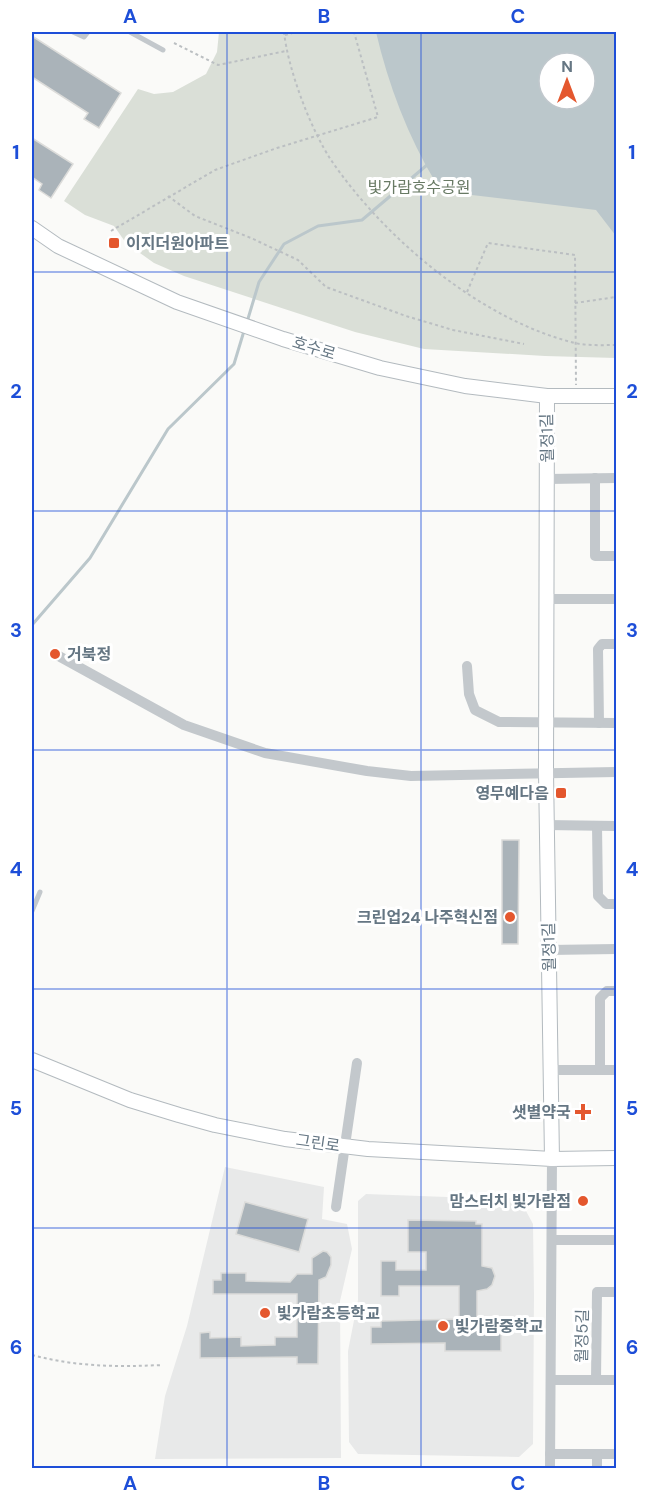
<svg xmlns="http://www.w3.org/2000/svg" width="648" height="1500" font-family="'DM Sans','Noto Sans KR',sans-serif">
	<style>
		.built { fill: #e8e9e9 }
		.green { fill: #dadfd7; fill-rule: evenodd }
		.water { fill: #bbc7cb; fill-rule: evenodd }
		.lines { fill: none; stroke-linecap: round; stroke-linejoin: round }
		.stream { stroke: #bbc7cb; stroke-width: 3 }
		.building { fill: #aab3b9; stroke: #dcdcda; stroke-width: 1.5 }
		.secondary-casing { stroke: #b3babf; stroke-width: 16 }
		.path { stroke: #bbbfc2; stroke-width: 2; stroke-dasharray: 3 3; stroke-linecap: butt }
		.lane { stroke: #c3c8cc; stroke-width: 5 }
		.street { stroke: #c3c8cc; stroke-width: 10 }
		.secondary { stroke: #fff; stroke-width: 14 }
		.grid { fill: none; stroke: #1d4ed8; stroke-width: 1.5; stroke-opacity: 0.55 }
		.poi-dot { fill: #e4572e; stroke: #fff; stroke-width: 2 }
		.labels { text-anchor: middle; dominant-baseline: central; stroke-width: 6; stroke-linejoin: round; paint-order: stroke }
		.park-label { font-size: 16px; fill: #687a64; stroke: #fff }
		.poi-label { font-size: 16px; font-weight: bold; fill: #657683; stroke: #fff; text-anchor: start }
		.street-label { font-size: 16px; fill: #657683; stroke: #fff }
		.neatline { fill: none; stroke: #1d4ed8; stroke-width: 2 }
		.grid-label { font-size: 20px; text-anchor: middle; font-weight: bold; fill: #1d4ed8 }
	</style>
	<rect width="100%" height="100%" fill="#fafaf8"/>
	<g class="built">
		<path d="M225,1167L324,1187L322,1219L347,1224L352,1249L340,1301L341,1458L155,1459L165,1396L187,1326Z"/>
		<path d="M366,1194L474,1198H519L533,1224L534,1295L533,1444L519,1457L358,1454L349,1442L348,1351L358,1300V1201Z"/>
	</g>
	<path class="green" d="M219,32H616V358L545,356L424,349L355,332L184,276L154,263L126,243L114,226L85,215L64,201L138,89L154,94L173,92L206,74L217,52ZM549,63H585V99H549Z"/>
	<path class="water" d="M376,32H616V236L596,210L472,195L436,183C408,137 388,84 376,32ZM549,63H585V99H549Z"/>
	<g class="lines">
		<g class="stream">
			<path d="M247,322L259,282L284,244L318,226L362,220L427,165"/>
			<path d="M32,625L90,558L168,429L234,364L244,331"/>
		</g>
	</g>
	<g class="building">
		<path d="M32,36L121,93L99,128L84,119L88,113L32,77Z"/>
		<path d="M32,138L73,164L51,198L39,190L42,184L32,177Z"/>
		<path d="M502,840H519L518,944H502Z"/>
		<path d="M245,1202L308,1219L299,1252L236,1234Z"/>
		<path d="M408,1220L476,1221V1224H482V1266L492,1268L495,1276L492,1285L487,1289L477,1291V1317L478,1326H501V1351H445V1343L371,1344V1327H381V1321L459,1319V1286H399V1296H381V1261H396V1270H426V1252H408Z"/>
		<path d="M323,1251L327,1252L331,1257V1265L326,1277L319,1280L318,1364H297V1357L200,1358V1333L210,1332V1338L241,1337V1346L275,1345V1337H297V1294H213V1280H221V1273H246V1281L290,1282L297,1274H312V1258Z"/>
	</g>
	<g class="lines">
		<g class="secondary-casing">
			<g id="secondary">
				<path d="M32,228L58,246L177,302L283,339L380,368L465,386L547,396H616"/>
				<path d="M547,396L546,772L552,1159"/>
				<path d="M32,1060L130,1100L179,1115L215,1125L285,1139L368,1149L552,1159L616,1158"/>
			</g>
		</g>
		<g class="path">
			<path d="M284,32C288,69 310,128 331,160C385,239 481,320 575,343C588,346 603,345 616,345"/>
			<path d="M285,35L296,32"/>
			<path d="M174,43L218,65L286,51"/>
			<path d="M168,196L195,216L251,238L298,260L326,287L406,316L453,330L524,344"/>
			<path d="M111,231L215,170L277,148L378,117L354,32"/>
			<path d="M467,292L488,243L575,255L576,385"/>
			<path d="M575,303L616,297"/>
			<path d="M32,1355C78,1367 116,1367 163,1365"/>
		</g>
		<g class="lane">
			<path d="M73,32L84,37L88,32"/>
			<path d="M130,32L163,50"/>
			<path d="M32,911L40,892"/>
		</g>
		<g class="street">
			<path d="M595,478V556H616"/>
			<path d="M548,479L616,478"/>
			<path d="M547,599H616"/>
			<path d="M55,654L184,725L265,753L367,771L411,776L616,772"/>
			<path d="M467,666L469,694L475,710L499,722L616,723"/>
			<path d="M599,723L598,649L602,644H616"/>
			<path d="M546,825L616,826"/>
			<path d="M597,826L598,896L606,904H616"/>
			<path d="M549,950L616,949"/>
			<path d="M549,1070H616"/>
			<path d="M600,1070V998L607,991H616"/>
			<path d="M336,1207L357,1063"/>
			<path d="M552,1240H616"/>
			<path d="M551,1380H616"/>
			<path d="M596,1380L597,1292H616"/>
			<path d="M550,1454H616"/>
			<path d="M597,1455V1468"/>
			<path d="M550,1468L552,1159"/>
		</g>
		<use href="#secondary" class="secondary"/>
	</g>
	<path class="grid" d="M227,32V1468M421,32V1468M32,272H616M32,511H616M32,750H616M32,989H616M32,1228H616"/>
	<g class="poi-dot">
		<rect x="108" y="237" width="12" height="12" rx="3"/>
		<circle cx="55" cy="654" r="6"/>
		<rect x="555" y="787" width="12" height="12" rx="3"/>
		<circle cx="510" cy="917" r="6"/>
		<path d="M580 1103h6v6h6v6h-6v6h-6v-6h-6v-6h6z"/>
		<circle cx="583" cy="1201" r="6"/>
		<circle cx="265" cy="1313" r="6"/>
		<circle cx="443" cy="1326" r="6"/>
	</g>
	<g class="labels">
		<g class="park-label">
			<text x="419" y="187">빛가람호수공원</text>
		</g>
		<g class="poi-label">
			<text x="126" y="243">이지더원아파트</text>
			<text x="67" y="654">거북정</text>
			<text x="549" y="793" text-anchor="end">영무예다음</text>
			<text x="498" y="917" text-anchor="end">크린업24 나주혁신점</text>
			<text x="571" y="1112" text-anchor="end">샛별약국</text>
			<text x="571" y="1201" text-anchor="end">맘스터치 빛가람점</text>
			<text x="277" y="1313">빛가람초등학교</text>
			<text x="455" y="1326">빛가람중학교</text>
		</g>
		<g class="street-label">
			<text transform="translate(314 348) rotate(17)">호수로</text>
			<text transform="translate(547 438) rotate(-91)">월정1길</text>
			<text transform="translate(549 947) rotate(-91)">월정1길</text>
			<text transform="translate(318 1143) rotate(8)">그린로</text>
			<text transform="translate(582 1336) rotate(-89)">월정5길</text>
		</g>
	</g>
	<rect width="648" height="1500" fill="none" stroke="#ffffff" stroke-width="66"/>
	<g transform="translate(567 81)"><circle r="28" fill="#ffffff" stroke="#c1c8cd" stroke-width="1.5"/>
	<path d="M0-4.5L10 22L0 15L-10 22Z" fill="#e4572e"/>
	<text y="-9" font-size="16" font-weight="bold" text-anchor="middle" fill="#657683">N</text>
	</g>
	<rect x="33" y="33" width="582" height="1434" class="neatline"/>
	<g class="grid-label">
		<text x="130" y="23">A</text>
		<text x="324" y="23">B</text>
		<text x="518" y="23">C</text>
		<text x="16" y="159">1</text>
		<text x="632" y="159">1</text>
		<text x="16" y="398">2</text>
		<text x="632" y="398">2</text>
		<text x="16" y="637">3</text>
		<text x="632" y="637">3</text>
		<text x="16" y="876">4</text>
		<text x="632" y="876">4</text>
		<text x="16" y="1115">5</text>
		<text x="632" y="1115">5</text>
		<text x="16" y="1354">6</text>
		<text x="632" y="1354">6</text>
		<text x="130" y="1490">A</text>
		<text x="324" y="1490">B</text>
		<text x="518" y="1490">C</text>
	</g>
</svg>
